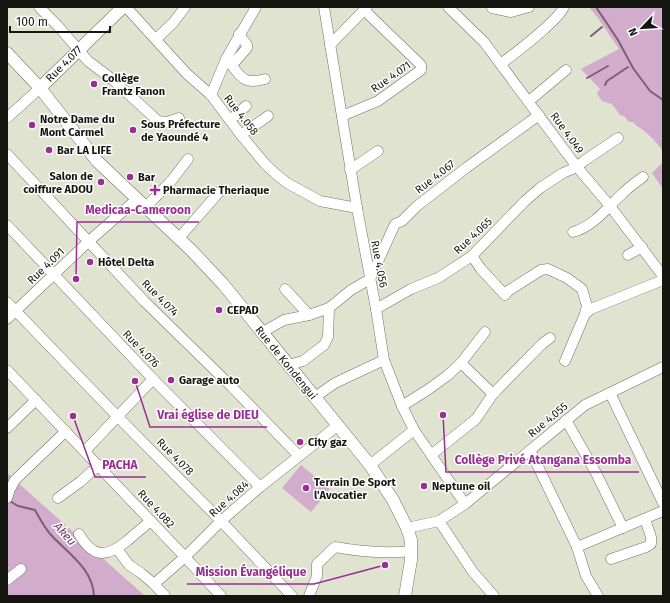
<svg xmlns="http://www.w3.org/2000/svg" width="670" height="603" font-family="'Fira Sans',sans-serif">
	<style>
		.green { fill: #d1accc }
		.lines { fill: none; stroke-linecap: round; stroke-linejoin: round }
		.stream { stroke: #7c5f76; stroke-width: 2 }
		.minor-casing { stroke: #727463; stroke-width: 11 }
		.major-casing { stroke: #727463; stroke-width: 13 }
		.minor { stroke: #fff; stroke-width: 10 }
		.major { stroke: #fff; stroke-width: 12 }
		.poi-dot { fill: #992f92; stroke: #fff; stroke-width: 1.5 }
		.labels { text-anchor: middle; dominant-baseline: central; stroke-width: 3; stroke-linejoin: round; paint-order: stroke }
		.street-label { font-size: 11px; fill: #15160f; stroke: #fff }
		.poi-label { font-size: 11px; font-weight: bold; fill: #15160f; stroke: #fff; text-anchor: start }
		.water-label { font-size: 12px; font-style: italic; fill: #6c3667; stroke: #fff }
		.leader { fill: none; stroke: #992f92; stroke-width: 1.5 }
		.callout-dot { fill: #992f92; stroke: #fff; stroke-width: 1.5 }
		.callout-label { font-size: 12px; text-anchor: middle; font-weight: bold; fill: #992f92; stroke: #fff; stroke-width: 3; stroke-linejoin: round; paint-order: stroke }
	</style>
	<rect width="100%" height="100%" fill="#e0e3cf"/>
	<g class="green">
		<path d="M589,7H663V151C657,143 651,136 643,130C639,127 636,126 633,122H629L624,116L620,115L612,104L602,101L598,95L597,93L600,89L581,69L619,49L598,18Z"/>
		<path d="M663,162V189L652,173Z"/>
		<path d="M301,465L330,489L311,512L282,488Z"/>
		<path d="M7,473L145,596H7Z"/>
	</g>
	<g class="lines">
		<g class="stream">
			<path d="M596,7L618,40L633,68L650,91L663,100"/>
			<path d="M591,36L602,27"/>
			<path d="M587,78L608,66"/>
			<path d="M605,85L607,81L628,67"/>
			<path d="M8,500L18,506L35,510C40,519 45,529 52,536C69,554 93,569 94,596"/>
		</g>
		<g class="minor-casing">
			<g id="minor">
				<path d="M39,7L58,26L88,61L113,80L158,121L167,122L179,118"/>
				<path d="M126,7L187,74L211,95L241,135L266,165L277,175L287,183L320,201L357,208"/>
				<path d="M324,7L357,208L376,309L384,360L402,406L414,430L465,504"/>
				<path d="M448,7L484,42L577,167L610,206L663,276"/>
				<path d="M492,8L511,12L529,7"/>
				<path d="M156,39L173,23L185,7"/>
				<path d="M330,45L367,7"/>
				<path d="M226,59C241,74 240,86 265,79"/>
				<path d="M501,64C516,52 557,22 564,7"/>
				<path d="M232,65L247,48V45L239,34"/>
				<path d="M211,95L226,59L256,7"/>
				<path d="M529,101L566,70"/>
				<path d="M342,116L378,101L421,70V65L364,10"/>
				<path d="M7,118L40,88"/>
				<path d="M230,120L246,106"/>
				<path d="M241,135L268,116"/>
				<path d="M7,154L144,301L231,386L299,456"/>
				<path d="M350,170L378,151"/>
				<path d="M146,207L172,180L188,159"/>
				<path d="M7,225L153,379L260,487"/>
				<path d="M573,232C593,227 609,206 623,193C629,187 636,182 643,177"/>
				<path d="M179,238L221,190"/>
				<path d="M628,255L642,247"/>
				<path d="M472,256L481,269L505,295L508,291L541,270L548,269L567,278L582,289L587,306L585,314L565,361"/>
				<path d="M285,289L309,315L329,308"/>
				<path d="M7,302L118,417L221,521L292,596"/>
				<path d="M376,309L411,289L438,278L472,256L525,201L540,188L563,173L577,167L584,161L618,138"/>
				<path d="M585,314L591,309L663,280"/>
				<path d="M7,319L89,241L137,199"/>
				<path d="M261,333L284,320L309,315"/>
				<path d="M461,363L493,394"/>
				<path d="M288,365L303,361L324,345L328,337L329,308L351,290L370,279L395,224L402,221L417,206L466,168L539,115"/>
				<path d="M7,370L185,557L221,596"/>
				<path d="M610,393L663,503"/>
				<path d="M315,397L335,383L384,360"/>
				<path d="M402,406L429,389L448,375L461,363L485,332"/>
				<path d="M566,420L596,473L623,528"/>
				<path d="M7,428L36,400"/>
				<path d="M530,450L577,547L586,576L598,596"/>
				<path d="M85,451L153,379"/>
				<path d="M431,455L476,419L493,394L542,344L550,338"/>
				<path d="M370,465L414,430"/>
				<path d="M7,498L10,489L15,480L66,431"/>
				<path d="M58,498L80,482L99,465"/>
				<path d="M439,521L465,504L585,405L663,367"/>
				<path d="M407,528L439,521L473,572L494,596"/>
				<path d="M79,534C93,558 106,558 127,541C135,534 143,527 151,521"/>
				<path d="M577,547L663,511"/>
				<path d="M117,549L129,565L141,573L154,584"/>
				<path d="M611,559L646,547L651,544V537L645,519"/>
				<path d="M7,580L21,569"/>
				<path d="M165,596L154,584L185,557L221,521L260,487L337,426"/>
				<path d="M309,596L317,576V564L335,547C362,552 384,554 411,551"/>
			</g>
		</g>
		<g class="major-casing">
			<g id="major">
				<path d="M7,53L40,88L97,161L191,250L223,284L370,465L393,500L407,528L411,540V560L405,596"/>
				<path d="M40,88L123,7"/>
			</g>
		</g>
		<use href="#minor" class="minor"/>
		<use href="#major" class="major"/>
	</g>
	<g class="poi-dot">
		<circle cx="94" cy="84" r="4"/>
		<circle cx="32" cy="125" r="4"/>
		<circle cx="133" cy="130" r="4"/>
		<circle cx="49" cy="150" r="4"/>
		<circle cx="130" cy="177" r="4"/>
		<circle cx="101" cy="182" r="4"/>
		<path d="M153 184h4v4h4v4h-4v4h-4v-4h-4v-4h4z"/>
		<circle cx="90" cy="262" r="4"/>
		<circle cx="219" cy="310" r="4"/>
		<circle cx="171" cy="380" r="4"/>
		<circle cx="300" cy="442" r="4"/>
		<circle cx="424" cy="486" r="4"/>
		<circle cx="306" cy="488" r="4"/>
	</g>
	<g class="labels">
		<g class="street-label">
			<text transform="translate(64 64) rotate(-45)">Rue 4.077</text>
			<text transform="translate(391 77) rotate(-35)">Rue 4.071</text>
			<text transform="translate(241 115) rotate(52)">Rue 4.058</text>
			<text transform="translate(567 133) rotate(54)">Rue 4.049</text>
			<text transform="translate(435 177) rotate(-38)">Rue 4.067</text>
			<text transform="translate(473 236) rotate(-43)">Rue 4.065</text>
			<text transform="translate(379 264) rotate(79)">Rue 4.056</text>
			<text transform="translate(46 266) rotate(-44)">Rue 4.091</text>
			<text transform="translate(160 298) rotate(45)">Rue 4.074</text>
			<text transform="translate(141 349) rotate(46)">Rue 4.076</text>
			<text transform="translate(286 363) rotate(51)">Rue de Kondengui</text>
			<text transform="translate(548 420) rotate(-40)">Rue 4.055</text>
			<text transform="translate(175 457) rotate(45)">Rue 4.078</text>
			<text transform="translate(229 499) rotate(-42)">Rue 4.084</text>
			<text transform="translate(156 509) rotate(47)">Rue 4.082</text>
		</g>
		<g class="poi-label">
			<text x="102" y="78">Collège<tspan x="102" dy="13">Frantz Fanon</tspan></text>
			<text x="40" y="119">Notre Dame du<tspan x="40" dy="13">Mont Carmel</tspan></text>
			<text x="141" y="124">Sous Préfecture<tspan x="141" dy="13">de Yaoundé 4</tspan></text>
			<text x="57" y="150">Bar LA LIFE</text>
			<text x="93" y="176" text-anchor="end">Salon de<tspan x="93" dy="13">coiffure ADOU</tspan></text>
			<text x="138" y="177">Bar</text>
			<text x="163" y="190">Pharmacie Theriaque</text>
			<text x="98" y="262">Hôtel Delta</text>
			<text x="227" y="310">CEPAD</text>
			<text x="179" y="380">Garage auto</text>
			<text x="308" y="442">City gaz</text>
			<text x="314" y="482">Terrain De Sport<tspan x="314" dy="13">l'Avocatier</tspan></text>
			<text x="432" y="486">Neptune oil</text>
		</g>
		<g class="water-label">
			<text transform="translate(65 534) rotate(48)">Akeu</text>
		</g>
	</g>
	<path class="leader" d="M76 279L77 222H199M135 381L150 427H267M443 415L446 472H639M73 416L95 477H146M385 565L314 584H187"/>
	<g class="callout-dot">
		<circle cx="76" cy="279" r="4"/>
		<circle cx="135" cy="381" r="4"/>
		<circle cx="443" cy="415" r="4"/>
		<circle cx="73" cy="416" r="4"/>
		<circle cx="385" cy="565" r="4"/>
	</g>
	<g class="callout-label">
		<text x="138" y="214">Medicaa-Cameroon</text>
		<text x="208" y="419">Vrai église de DIEU</text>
		<text x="543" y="464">Collège Privé Atangana Essomba</text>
		<text x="120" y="469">PACHA</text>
		<text x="251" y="576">Mission Évangélique</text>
	</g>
	<rect width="670" height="603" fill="none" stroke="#15160f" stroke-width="16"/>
	<g transform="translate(642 28) rotate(245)" stroke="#ffffff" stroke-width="3" paint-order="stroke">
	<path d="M0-3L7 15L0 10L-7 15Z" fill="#15160f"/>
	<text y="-6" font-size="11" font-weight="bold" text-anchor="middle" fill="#15160f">N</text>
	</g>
	<path d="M10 26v6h100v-6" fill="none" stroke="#15160f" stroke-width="2"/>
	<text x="16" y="26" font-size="12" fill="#15160f" stroke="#ffffff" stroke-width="3" paint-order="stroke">100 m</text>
</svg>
